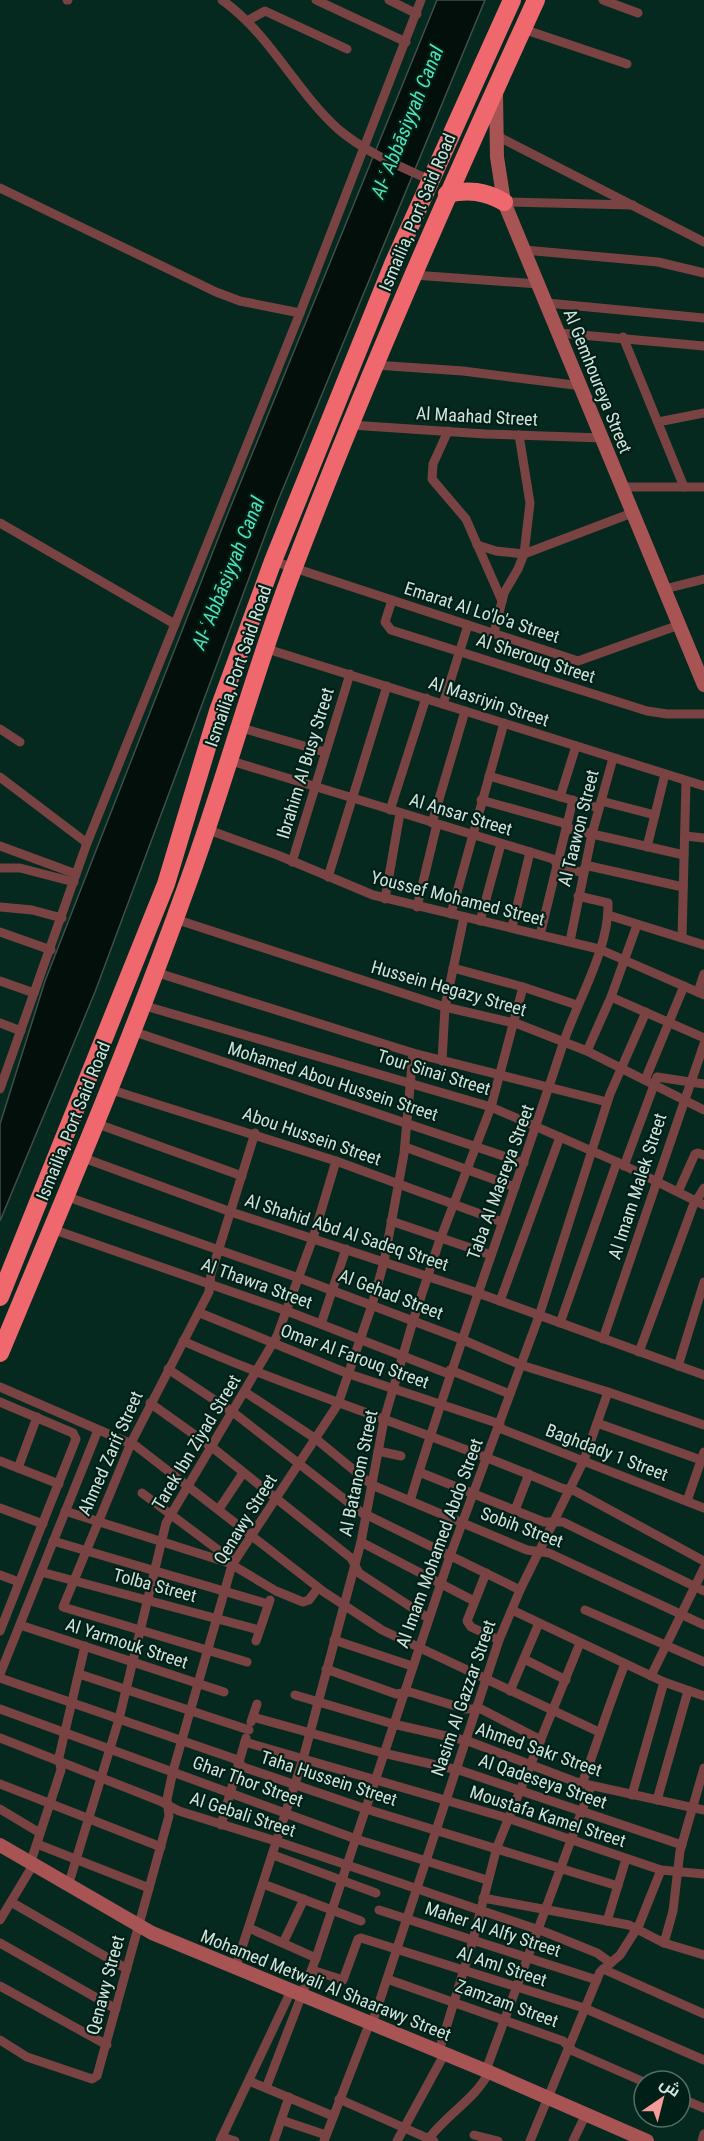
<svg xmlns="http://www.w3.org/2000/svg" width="704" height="2141" font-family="'Roboto Condensed',Cairo,sans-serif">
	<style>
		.water { fill: #030f0a; stroke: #404e49; stroke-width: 1.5 }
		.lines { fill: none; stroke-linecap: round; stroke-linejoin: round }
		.street { stroke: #794343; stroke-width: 9 }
		.secondary { stroke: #a85354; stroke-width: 14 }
		.highway { stroke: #ef686d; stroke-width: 18 }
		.labels { text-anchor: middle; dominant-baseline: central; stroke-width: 4.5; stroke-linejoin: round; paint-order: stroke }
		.street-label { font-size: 18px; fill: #d0e2db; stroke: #001f16 }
		.water-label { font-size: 20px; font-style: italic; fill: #4fe0b7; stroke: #001f16 }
	</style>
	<rect width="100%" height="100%" fill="#06291f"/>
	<path class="water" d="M437,0H485L277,503L95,992L0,1221V1124L45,981L228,513Z"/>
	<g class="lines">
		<g class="street">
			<path d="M67,0H68"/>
			<path d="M222,0C270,34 295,90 338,129C365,152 397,165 430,180"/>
			<path d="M316,0L406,42"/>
			<path d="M389,0L417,14"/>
			<path d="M603,0L638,13"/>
			<path d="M247,21L265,11L347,49"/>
			<path d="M523,29L627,64"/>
			<path d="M495,135L704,242"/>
			<path d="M0,188L216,292L240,301L300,313"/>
			<path d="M504,202L633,205"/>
			<path d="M524,250L658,262L704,273"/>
			<path d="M414,275L538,284"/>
			<path d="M547,303L704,318"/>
			<path d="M559,333L704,346"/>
			<path d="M623,337L684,487"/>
			<path d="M375,365L463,371L582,386"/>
			<path d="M658,422L704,413"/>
			<path d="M351,425L485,434L602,438"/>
			<path d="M448,431L433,464L432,479L466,519L502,601"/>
			<path d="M622,487H704"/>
			<path d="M0,523L173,623"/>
			<path d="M477,545L496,551L524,554L632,513"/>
			<path d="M273,561L578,661L679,625"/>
			<path d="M665,589L704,579"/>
			<path d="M392,600L385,622L391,630L647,711L667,714H704"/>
			<path d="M494,633L504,593L518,569L524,554L530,503L519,435"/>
			<path d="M264,648L704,786"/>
			<path d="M443,704L468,625"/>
			<path d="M238,727L325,752"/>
			<path d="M0,729L20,742"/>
			<path d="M228,760L553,859L560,867L580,872L589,866L683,887"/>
			<path d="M489,776L599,808"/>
			<path d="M0,777L87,843"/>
			<path d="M560,797L576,746"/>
			<path d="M481,800L567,824"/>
			<path d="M601,801L655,815"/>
			<path d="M390,810L426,698"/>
			<path d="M432,823L465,711"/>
			<path d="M566,828L684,855"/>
			<path d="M206,829L280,856L373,895L599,949L704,995"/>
			<path d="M685,836L704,838"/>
			<path d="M0,846L76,874"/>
			<path d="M647,847L665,774"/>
			<path d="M292,862L350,674"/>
			<path d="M0,868H20L74,882"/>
			<path d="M328,877L387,686"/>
			<path d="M385,899L400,813"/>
			<path d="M0,907L32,910L62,918"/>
			<path d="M417,907L437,824"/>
			<path d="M451,914L504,723"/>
			<path d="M608,915L704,945"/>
			<path d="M175,919L445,1007L518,1024L587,1051L704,1110"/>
			<path d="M480,921L501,844"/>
			<path d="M512,927L530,852"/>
			<path d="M0,932L51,950"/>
			<path d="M540,935L573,800"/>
			<path d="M682,938L686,781"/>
			<path d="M570,941L592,834L613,758"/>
			<path d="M453,968L523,987L577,1005"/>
			<path d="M155,972L413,1053L607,1102"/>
			<path d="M0,981L34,993"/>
			<path d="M698,992L704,974"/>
			<path d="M611,997L704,1038"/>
			<path d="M142,1005L491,1107L617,1162L704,1205"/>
			<path d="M0,1023L21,1031"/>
			<path d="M132,1031L524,1163"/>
			<path d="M587,1051L611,997L637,925"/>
			<path d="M442,1061L445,1007L464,917"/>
			<path d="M645,1080L684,986"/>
			<path d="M0,1089L87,843L300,313L421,0"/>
			<path d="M109,1089L336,1161L502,1222"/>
			<path d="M95,1123L242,1176"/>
			<path d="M405,1147L515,1187"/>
			<path d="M81,1157L231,1212L478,1293L704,1375"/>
			<path d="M624,1166L657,1077L704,1084"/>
			<path d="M678,1192L695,1154L698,1153L704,1155"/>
			<path d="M65,1196L299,1278L461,1339L521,1365L608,1392L704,1425"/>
			<path d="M391,1221L491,1255"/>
			<path d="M52,1229L287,1311L449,1374"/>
			<path d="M500,1301L560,1137"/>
			<path d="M200,1313L349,1374L500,1424"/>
			<path d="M560,1323L617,1162"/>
			<path d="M321,1324L346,1249"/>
			<path d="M603,1339L704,1044"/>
			<path d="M183,1341C307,1396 437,1434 561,1488L575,1491L704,1561"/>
			<path d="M639,1352L693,1206L704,1188"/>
			<path d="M678,1366L704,1282"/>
			<path d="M168,1369L234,1413L366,1516"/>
			<path d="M450,1370L510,1394"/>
			<path d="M0,1387L136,1446L324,1592L382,1630L599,1732"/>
			<path d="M245,1392L316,1439L372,1485L527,1550L549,1553L704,1625"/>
			<path d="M0,1402L73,1433L76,1439L0,1631"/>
			<path d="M150,1403L213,1448L351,1558L359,1573L428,1618"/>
			<path d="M597,1423L701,1460"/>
			<path d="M499,1428L704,1508"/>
			<path d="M378,1451L401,1456"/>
			<path d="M0,1461L59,1484"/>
			<path d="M18,1468L37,1417"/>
			<path d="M419,1472L544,1522H563L704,1591"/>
			<path d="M142,1493L233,1561"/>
			<path d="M410,1501C457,1346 514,1195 564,1041C578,1000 610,946 608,903L578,896"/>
			<path d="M687,1501L704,1452"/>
			<path d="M0,1508L43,1524"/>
			<path d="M219,1509L243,1473"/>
			<path d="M515,1510L529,1474"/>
			<path d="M65,1511L229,1563L276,1591L303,1602L309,1600L318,1588"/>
			<path d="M367,1515L520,1590"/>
			<path d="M53,1541L268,1604"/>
			<path d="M361,1542L474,1601"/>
			<path d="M41,1572L259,1630"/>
			<path d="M486,1573L467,1621L471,1627L499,1640"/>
			<path d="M0,1575L19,1582"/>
			<path d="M512,1610L664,1682L704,1696"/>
			<path d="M585,1610L704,1662"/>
			<path d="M20,1625L224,1692"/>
			<path d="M334,1640L412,1666"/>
			<path d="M256,1641L270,1600"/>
			<path d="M524,1659L566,1680"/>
			<path d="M247,1662L63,1607L131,1443L209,1292L211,1274L255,1133"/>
			<path d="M326,1669L396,1694L410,1692L465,1709H481L541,1740"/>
			<path d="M0,1674L98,1430"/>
			<path d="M79,1674L249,1730"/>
			<path d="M651,1676L704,1568"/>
			<path d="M0,1678L235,1759L243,1767L366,1809L618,1886"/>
			<path d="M510,1691L539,1623"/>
			<path d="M295,1695L393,1724L468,1741L576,1782L704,1810"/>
			<path d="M0,1709L356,1839L487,1880"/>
			<path d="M253,1717L383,1753L462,1771L682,1845"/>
			<path d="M251,1722L257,1704"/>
			<path d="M0,1738L160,1801L179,1811L282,1843L545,1932L597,1953L611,1963"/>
			<path d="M245,1742L507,1818L661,1870L704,1874"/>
			<path d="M0,1784L161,1847"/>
			<path d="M582,1784C597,1744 609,1704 625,1664"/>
			<path d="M632,1795L664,1682"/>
			<path d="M657,1800L688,1691"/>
			<path d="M0,1809L40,1833"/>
			<path d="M221,1825L246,1738"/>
			<path d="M37,1844L149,1888"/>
			<path d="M273,1855L376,1893"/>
			<path d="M30,1864L61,1770L59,1757L85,1646"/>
			<path d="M263,1884L361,1921"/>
			<path d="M68,1886L119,1719L166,1523L277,1336L313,1238L336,1161"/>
			<path d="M483,1898L629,1925L664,1943L704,1955"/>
			<path d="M11,1902L127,1969"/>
			<path d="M379,1910L597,1980"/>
			<path d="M0,1920L33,1865"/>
			<path d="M607,1921L626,1859"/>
			<path d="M249,1928L316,1958"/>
			<path d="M0,1943L116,2009"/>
			<path d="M283,1943L304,1899"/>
			<path d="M664,1943L673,1911L680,1851L704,1768"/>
			<path d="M235,1969L303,1759L361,1542L384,1420L413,1321L438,1245L491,1107L523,987"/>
			<path d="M603,1969L704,2014"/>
			<path d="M312,1970L343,1980L358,1939L361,1938L584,2008L704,2060"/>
			<path d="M387,1979L563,2041L573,2051L644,2082"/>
			<path d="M0,1986L107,2045"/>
			<path d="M372,2024L499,1640L520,1590L584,1460L608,1392"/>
			<path d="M0,2040L27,2057L92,2079L97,2076L169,1816L167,1799L173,1771L232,1565L338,1404L372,1305L384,1262L404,1154L413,1053"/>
			<path d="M439,2051L473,1940L497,1847L580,1643"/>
			<path d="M486,2070L591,1786"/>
			<path d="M249,2081L333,2116"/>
			<path d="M266,2088L316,1958L450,1556L539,1316L610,1094L646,1012"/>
			<path d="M680,2098L704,2108"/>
			<path d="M339,2099L434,2141"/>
			<path d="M281,2120L326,2135"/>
			<path d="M474,2135L498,2141"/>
			<path d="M222,2137L235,2141"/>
			<path d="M220,2141L291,1991"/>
			<path d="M274,2141L289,2097"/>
			<path d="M324,2141L370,2022"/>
			<path d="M397,2141L445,2053"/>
			<path d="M427,2141C445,2115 475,2100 489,2072"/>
			<path d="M530,2141L600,1972L620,1955L639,1925L661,1870"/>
			<path d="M573,2141L586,2114"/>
			<path d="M702,2141L704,2134"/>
		</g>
		<g class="secondary">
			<path d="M496,94L497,157L504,202L704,685"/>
			<path d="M0,1845L152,1933L489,2072L647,2141"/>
		</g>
		<g class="highway">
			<path d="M447,194C468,189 485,191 504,202"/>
			<path d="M0,1297L166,884L218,711L273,561L393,264L512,0"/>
			<path d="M0,1353C64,1200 129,1047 185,891C224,786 252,677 292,572C366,378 450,188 536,0"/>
		</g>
	</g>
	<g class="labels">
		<g class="street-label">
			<text transform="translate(417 212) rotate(-67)">Ismailia, Port Said Road</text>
			<text transform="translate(598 381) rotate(68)">Al Gemhoureya Street</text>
			<text transform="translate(477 416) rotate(3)">Al Maahad Street</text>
			<text transform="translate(482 612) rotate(18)">Emarat Al Lo'lo'a Street</text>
			<text transform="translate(536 658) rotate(18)">Al Sherouq Street</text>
			<text transform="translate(238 666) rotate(-71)">Ismailia, Port Said Road</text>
			<text transform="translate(489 701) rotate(18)">Al Masriyin Street</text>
			<text transform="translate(305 763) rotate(-73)">Ibrahim Al Busy Street</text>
			<text transform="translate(461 814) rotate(17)">Al Ansar Street</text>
			<text transform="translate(578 828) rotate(-76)">Al Taawon Street</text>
			<text transform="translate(458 898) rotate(14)">Youssef Mohamed Street</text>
			<text transform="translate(449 988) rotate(16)">Hussein Hegazy Street</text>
			<text transform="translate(434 1072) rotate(17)">Tour Sinai Street</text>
			<text transform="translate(333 1081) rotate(18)">Mohamed Abou Hussein Street</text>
			<text transform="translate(73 1121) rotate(-68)">Ismailia, Port Said Road</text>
			<text transform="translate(312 1136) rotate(19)">Abou Hussein Street</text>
			<text transform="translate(500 1182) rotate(-70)">Taba Al Masreya Street</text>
			<text transform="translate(637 1186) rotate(-72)">Al Imam Malek Street</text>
			<text transform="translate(347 1232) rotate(18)">Al Shahid Abd Al Sadeq Street</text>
			<text transform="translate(257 1283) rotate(20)">Al Thawra Street</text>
			<text transform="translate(391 1294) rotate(21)">Al Gehad Street</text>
			<text transform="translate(355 1356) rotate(20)">Omar Al Farouq Street</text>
			<text transform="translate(196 1442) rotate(-59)">Tarek Ibn Ziyad Street</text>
			<text transform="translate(607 1452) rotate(21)">Baghdady 1 Street</text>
			<text transform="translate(110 1453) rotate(-66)">Ahmed Zarif Street</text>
			<text transform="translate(358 1473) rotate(-78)">Al Batanom Street</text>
			<text transform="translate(245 1519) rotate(-58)">Qenawy Street</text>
			<text transform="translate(522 1527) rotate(20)">Sobih Street</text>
			<text transform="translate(439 1543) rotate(-70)">Al Imam Mohamed Abdo Street</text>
			<text transform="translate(155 1585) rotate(15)">Tolba Street</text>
			<text transform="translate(127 1643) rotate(18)">Al Yarmouk Street</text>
			<text transform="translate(463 1698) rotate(-71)">Nasim Al Gazzar Street</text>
			<text transform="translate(539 1749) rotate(19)">Ahmed Sakr Street</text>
			<text transform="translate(329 1778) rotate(18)">Taha Hussein Street</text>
			<text transform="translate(248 1781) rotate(20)">Ghar Thor Street</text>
			<text transform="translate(543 1781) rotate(19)">Al Qadeseya Street</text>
			<text transform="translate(243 1814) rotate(18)">Al Gebali Street</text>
			<text transform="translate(548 1816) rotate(18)">Moustafa Kamel Street</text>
			<text transform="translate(493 1929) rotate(18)">Maher Al Alfy Street</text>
			<text transform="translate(502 1966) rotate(18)">Al Aml Street</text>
			<text transform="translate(105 1985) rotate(-75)">Qenawy Street</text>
			<text transform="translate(326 1985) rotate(22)">Mohamed Metwali Al Shaarawy Street</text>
			<text transform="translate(507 2003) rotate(20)">Zamzam Street</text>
		</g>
		<g class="water-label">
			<text transform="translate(407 122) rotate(-68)">Al-ʿAbbāsiyyah Canal</text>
			<text transform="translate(228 573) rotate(-68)">Al-ʿAbbāsiyyah Canal</text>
		</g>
	</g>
	<g transform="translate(662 2099) rotate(35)"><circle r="28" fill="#001f16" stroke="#536d65" stroke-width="1.5"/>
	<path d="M0-4.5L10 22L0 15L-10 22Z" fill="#f59b9a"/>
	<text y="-9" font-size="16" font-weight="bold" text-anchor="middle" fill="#d0e2db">ش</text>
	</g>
</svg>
